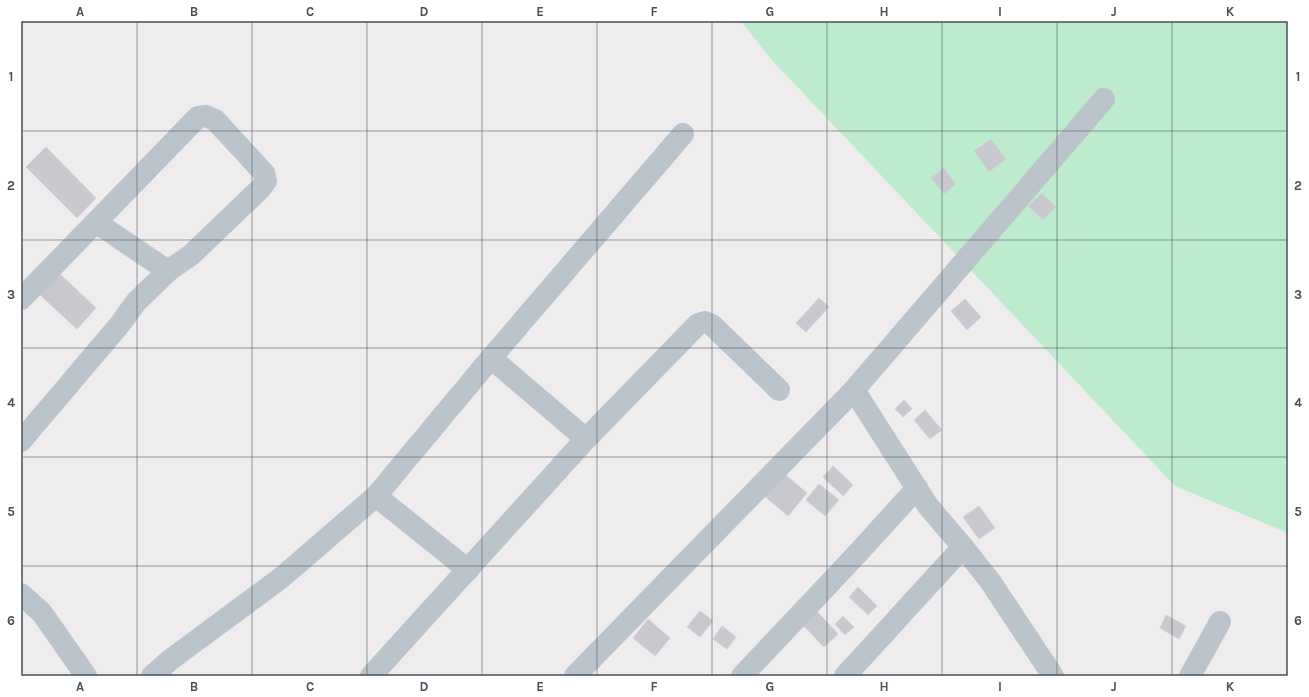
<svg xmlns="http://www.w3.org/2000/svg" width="1309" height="697" font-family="Karla,sans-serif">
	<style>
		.green { fill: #bdebce }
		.building { fill: #c7c9cf; stroke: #d1d3d8 }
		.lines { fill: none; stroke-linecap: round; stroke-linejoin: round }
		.minor { stroke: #bcc4cb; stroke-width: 22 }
		.grid { fill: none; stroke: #465058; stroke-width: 1; stroke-opacity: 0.55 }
		.neatline { fill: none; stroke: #465058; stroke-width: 1.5 }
		.grid-label { font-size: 13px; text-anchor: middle; font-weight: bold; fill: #465058 }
	</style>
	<rect width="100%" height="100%" fill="#efeced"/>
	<path class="green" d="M741,21H1288V533L1175,486L771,59Z"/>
	<g class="building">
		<path d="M991,139L1006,159L989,172L974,151Z"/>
		<path d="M46,147L96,198L77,218L26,167Z"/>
		<path d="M944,168L956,184L944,194L931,178Z"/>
		<path d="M1042,193L1056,207L1043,220L1028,206Z"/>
		<path d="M59,273L96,308L77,329L39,294Z"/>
		<path d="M819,298L829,307L806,332L796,323Z"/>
		<path d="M965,299L981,317L967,330L951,311Z"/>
		<path d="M904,400L912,409L903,417L895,409Z"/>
		<path d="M925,410L942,430L930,439L914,420Z"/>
		<path d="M833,466L853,485L843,496L823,477Z"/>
		<path d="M781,471L807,493L788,516L762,494Z"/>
		<path d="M819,484L839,500L825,516L806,500Z"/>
		<path d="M979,506L995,528L979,539L963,517Z"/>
		<path d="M858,587L877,606L868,615L849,597Z"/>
		<path d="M813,607L838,634L824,647L799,621Z"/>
		<path d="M700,611L713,621L700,637L687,627Z"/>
		<path d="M1166,615L1186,626L1179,639L1160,628Z"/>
		<path d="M843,616L854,627L845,635L835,624Z"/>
		<path d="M648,619L670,638L655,656L633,638Z"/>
		<path d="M722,626L736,637L727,649L713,639Z"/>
	</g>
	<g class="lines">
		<g class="minor">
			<path d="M97,223L168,271"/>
			<path d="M21,299L198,117L206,116L215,120L264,173L266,181L260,189L191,255L168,271L136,302L121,323L21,441"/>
			<path d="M491,358L586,439"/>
			<path d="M854,390L928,506L963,547L990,581L1053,676"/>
			<path d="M376,496L468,570"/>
			<path d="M21,594L42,613L86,676"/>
			<path d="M152,676L170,660L281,578L376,496L491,358L683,134"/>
			<path d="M371,676L586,439L698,324L705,322L712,325L779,390"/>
			<path d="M575,676L854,390L1104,99"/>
			<path d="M742,676L858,553L917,488"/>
			<path d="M845,676L963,547"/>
			<path d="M1190,676L1220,622"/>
		</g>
	</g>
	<path class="grid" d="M137,21V676M252,21V676M367,21V676M482,21V676M597,21V676M712,21V676M827,21V676M942,21V676M1057,21V676M1172,21V676M21,131H1288M21,240H1288M21,348H1288M21,457H1288M21,566H1288"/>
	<rect width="1309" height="697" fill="none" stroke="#ffffff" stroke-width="44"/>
	<rect x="22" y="22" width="1265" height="653" class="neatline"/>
	<g class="grid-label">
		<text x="80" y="16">A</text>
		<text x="194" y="16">B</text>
		<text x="310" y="16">C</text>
		<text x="424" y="16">D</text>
		<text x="540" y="16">E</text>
		<text x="654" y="16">F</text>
		<text x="770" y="16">G</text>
		<text x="884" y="16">H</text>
		<text x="1000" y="16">I</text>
		<text x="1114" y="16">J</text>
		<text x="1230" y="16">K</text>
		<text x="11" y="81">1</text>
		<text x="1298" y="81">1</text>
		<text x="11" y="190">2</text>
		<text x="1298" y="190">2</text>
		<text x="11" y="299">3</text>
		<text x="1298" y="299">3</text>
		<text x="11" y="407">4</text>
		<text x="1298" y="407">4</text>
		<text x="11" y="516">5</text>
		<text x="1298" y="516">5</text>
		<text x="11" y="625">6</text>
		<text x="1298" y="625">6</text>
		<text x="80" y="691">A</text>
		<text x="194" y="691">B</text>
		<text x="310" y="691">C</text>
		<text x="424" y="691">D</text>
		<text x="540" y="691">E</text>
		<text x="654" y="691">F</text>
		<text x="770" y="691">G</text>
		<text x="884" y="691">H</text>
		<text x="1000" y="691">I</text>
		<text x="1114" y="691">J</text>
		<text x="1230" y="691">K</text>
	</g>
</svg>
